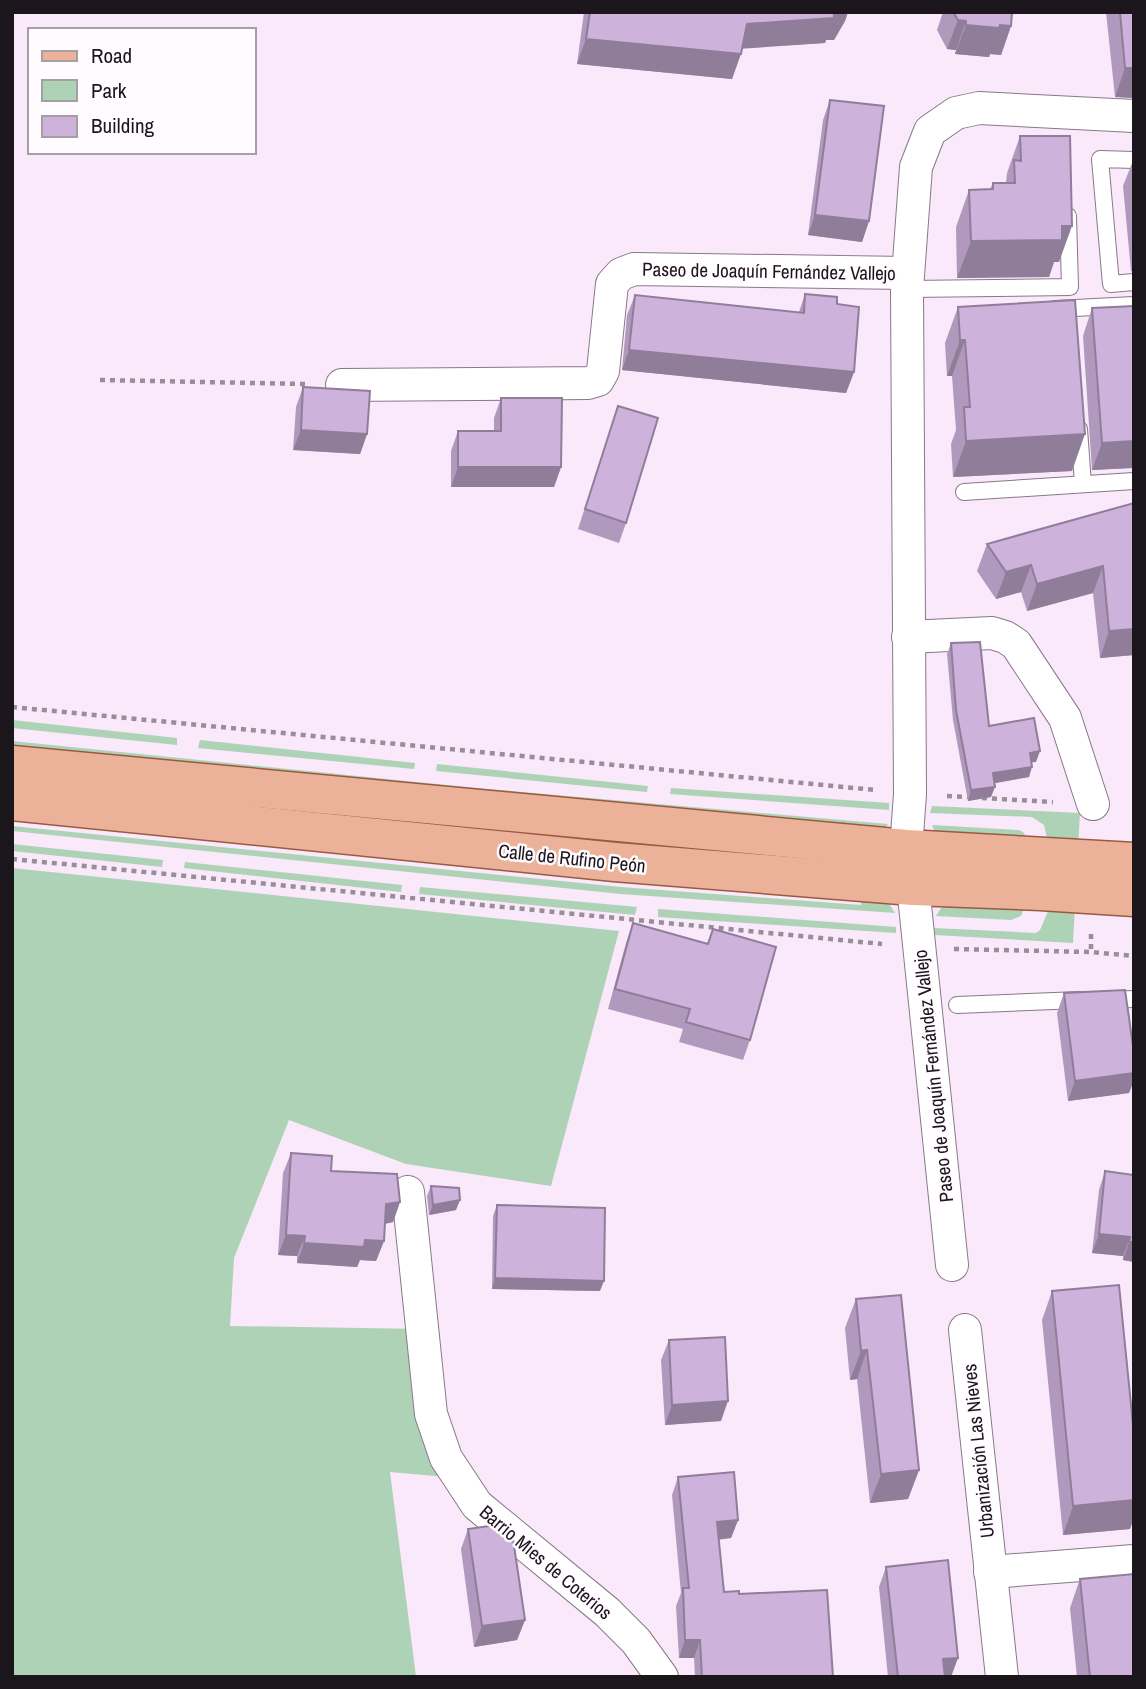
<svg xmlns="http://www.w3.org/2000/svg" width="1146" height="1689" font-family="'Archivo Narrow',sans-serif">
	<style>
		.green { fill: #aed2b6 }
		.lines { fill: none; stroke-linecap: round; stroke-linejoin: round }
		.lane-casing { stroke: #877988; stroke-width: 18 }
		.street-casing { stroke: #877988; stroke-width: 34 }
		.primary-casing { stroke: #9a5a41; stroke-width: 41 }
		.path { stroke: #988d99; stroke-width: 4.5; stroke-dasharray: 5 5; stroke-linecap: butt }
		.lane { stroke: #fff; stroke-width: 16 }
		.street { stroke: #fff; stroke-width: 32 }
		.primary { stroke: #ecb299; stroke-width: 38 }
		.wall { fill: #b099bd }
		.shaded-wall { fill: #907d9a }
		.building { fill: #cdb2dc; stroke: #907d9a; stroke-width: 2 }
		.labels { text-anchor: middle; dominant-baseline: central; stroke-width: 5; stroke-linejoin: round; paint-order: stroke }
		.street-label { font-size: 19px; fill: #1b161c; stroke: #fffbff }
	</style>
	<rect width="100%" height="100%" fill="#f9e9fa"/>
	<g class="green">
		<path d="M12,720L177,738V745L12,728Z"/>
		<path d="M200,740L415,763L414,769L198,748Z"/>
		<path d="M12,741L466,787L888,824L883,831L466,794L12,746Z"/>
		<path d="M437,764L648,786L647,792L436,771Z"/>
		<path d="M671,788L889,803V810L670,794Z"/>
		<path d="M932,806L1080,813L1078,849L1047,838L1044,825L1032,817L930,813Z"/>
		<path d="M932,825L1019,830L1024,833L1027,840L936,835Z"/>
		<path d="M12,826L621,887L861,905L862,894L888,902L895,913L621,894L12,831Z"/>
		<path d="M12,844L163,860L162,867L12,851Z"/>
		<path d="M185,862L402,885L401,892L184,868Z"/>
		<path d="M12,868L619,931L551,1186L406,1164L289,1120L234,1258L230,1326L423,1329L446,1477L390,1472L416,1677H12Z"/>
		<path d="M420,887L637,907L635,915L419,894Z"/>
		<path d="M946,904H1026L1021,916L1011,920L936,916L941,908Z"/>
		<path d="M1075,906L1073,943L935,935L934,928L1036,933L1040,930L1048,911Z"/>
		<path d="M658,909L896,927V933L658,917Z"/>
	</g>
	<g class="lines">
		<g class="lane-casing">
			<g id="lane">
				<path d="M1134,160L1100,159L1111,284L1134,282"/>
				<path d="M907,289L1070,287L1068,216"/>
				<path d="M1055,309L1134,305"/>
				<path d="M1079,429L1083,484"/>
				<path d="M964,492L1134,481"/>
				<path d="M1106,1000L1134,999"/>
				<path d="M957,1005L1080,1000"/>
			</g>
		</g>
		<g class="street-casing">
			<g id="street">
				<path d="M342,385L588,383L598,380L603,371L612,284L621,274L634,269L907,273"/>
				<path d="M908,637L992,633L1005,637L1016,644L1065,718L1093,804"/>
				<path d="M906,849L910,794L907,289L916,167L930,131L956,113L979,108L1134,116"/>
				<path d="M913,886L952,1265"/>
				<path d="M408,1192L431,1414L446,1458L477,1505L607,1612L636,1641L662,1677"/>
				<path d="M965,1330L1002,1677"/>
				<path d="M990,1572L1134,1561"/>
			</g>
		</g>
		<g class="primary-casing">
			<g id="primary">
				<path d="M12,765L906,849L1134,862"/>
				<path d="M12,801L615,862L913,886L1041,891L1134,897"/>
			</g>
		</g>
		<g class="path">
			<path d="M100,380L306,384"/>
			<path d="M12,707L875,790"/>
			<path d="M947,796L970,797"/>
			<path d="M982,798L1053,802"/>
			<path d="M12,859L882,944"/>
			<path d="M1091,934V952"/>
			<path d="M954,949L1091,952L1134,956"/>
		</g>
		<use href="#lane" class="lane"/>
		<use href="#street" class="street"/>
		<use href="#primary" class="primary"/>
	</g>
	<g class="wall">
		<path d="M584,12H848L845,21L834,40H826L825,43L742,48L732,79L577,64Z"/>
		<path d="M943,12H1012L1011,26L1001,55L990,54L989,57L955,54L956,50L947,49L937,30Z"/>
		<path d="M1106,12H1134V98L1115,97Z"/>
		<path d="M830,100L869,221L862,242L808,235L823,120Z"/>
		<path d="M1020,136L1059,262H1054L1049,277L957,278L956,227L969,190L990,189L993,183H1006L1007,173Z"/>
		<path d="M1134,158V271H1131L1123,186Z"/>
		<path d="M805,294L837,304L854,372L846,393L622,370L627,315L635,295L799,312Z"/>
		<path d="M1134,306V471H1132V468L1092,470L1083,336L1092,308Z"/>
		<path d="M958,307L1072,471L953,477L951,444L956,430L952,376H947L945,343Z"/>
		<path d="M303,387L367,434L360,454L293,450L296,407Z"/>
		<path d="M501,398L561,467L554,487H451V451L458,431H494V418Z"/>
		<path d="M618,406L626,523L619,543L578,529Z"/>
		<path d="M1134,503V655L1100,658L1093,593L1027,611L1021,592L996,599L977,571L987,544Z"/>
		<path d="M951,643L989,726L1036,762H1032L1029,777L994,783L991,797L968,801L953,720L947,654Z"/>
		<path d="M633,923L707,944L713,929L750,1040L743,1060L679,1042L683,1029L608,1009L626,943Z"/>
		<path d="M1064,993L1134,1053V1080L1129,1093L1068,1101L1057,1013Z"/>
		<path d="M291,1153L400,1202L393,1222L385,1224L384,1241L376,1261L360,1260L357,1267L297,1263V1256L278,1255L283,1173Z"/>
		<path d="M1105,1171L1134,1175V1262L1123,1260V1256L1092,1253L1099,1190Z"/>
		<path d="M431,1186L456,1210L429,1215L427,1196Z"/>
		<path d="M497,1205L600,1291L492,1289L493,1216Z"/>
		<path d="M1052,1291L1134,1435V1517L1130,1529L1063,1535L1042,1320Z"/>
		<path d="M856,1299L919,1470L908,1499L870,1503L857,1379L850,1380L845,1328Z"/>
		<path d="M669,1340L721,1421L665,1425L661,1360Z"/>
		<path d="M678,1477L738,1520L731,1538L718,1540L724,1592L739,1594L833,1677H695L694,1658H679L676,1606L681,1593L672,1495Z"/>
		<path d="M468,1529L525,1620L517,1640L474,1647L461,1549Z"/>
		<path d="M886,1567L951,1677H888L879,1587Z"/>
		<path d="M1080,1579L1134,1677H1077L1070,1608Z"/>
	</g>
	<g class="shaded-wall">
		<path d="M845,12H848L845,21L834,40H826L825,43L738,49L747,24L834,15Z"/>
		<path d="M958,20L966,21L956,50L947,49Z"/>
		<path d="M966,25L1011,26L1001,55L990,54L989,57L955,54Z"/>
		<path d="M586,39L741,54L732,79L577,64Z"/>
		<path d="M1125,68H1134V98L1115,97Z"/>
		<path d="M815,215L869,221L862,242L808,235Z"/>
		<path d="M1062,226H1072L1059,262H1054L1049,277L957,278L971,241Z"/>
		<path d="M960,340H965L952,376H947Z"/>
		<path d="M629,350L854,372L846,393L622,370Z"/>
		<path d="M301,430L367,434L360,454L293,450Z"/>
		<path d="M1085,434L1072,471L953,477L966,441Z"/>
		<path d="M1134,441V463L1132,468L1092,470L1102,443Z"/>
		<path d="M458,467H561L554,487H451Z"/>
		<path d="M1031,565L1021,592L996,599L1006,572Z"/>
		<path d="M1103,566L1093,593L1027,611L1037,584Z"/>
		<path d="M1134,629V655L1100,658L1109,631Z"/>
		<path d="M1040,751L1036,762L1026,763L1030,753Z"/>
		<path d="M1032,767L1029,777L990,784L993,773Z"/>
		<path d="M995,787L991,797L968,801L971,790Z"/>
		<path d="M1134,1073V1080L1129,1093L1068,1101L1075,1081Z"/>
		<path d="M460,1200L456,1210L429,1215L433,1205Z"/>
		<path d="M400,1202L393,1222L378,1225L386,1204Z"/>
		<path d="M1099,1234L1130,1237L1123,1256L1092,1253Z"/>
		<path d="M286,1235L305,1236L297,1256L278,1255Z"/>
		<path d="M365,1240L384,1241L376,1261L360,1260L357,1267L297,1263L304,1243Z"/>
		<path d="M1129,1242H1134V1262L1123,1260Z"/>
		<path d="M495,1278L604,1281L600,1291L492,1289Z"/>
		<path d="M867,1350L857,1379L850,1380L861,1351Z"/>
		<path d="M728,1401L721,1421L665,1425L672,1405Z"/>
		<path d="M919,1470L908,1499L870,1503L881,1474Z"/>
		<path d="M1134,1500V1517L1130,1529L1063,1535L1073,1506Z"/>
		<path d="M738,1520L731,1538L710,1540L717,1522Z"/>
		<path d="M525,1620L517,1640L474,1647L482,1626Z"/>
		<path d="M685,1640H700L694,1658H679Z"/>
		<path d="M958,1658L951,1677H937L943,1659Z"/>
	</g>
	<g class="building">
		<path d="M590,12H845L844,15H834V18L747,24L741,54L586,39Z"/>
		<path d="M953,12H1012L1011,26L1000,25L999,28L966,25V21L958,20Z"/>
		<path d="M1120,12H1134V68H1125Z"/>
		<path d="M830,100L884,106L869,221L815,215Z"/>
		<path d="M1020,136H1070L1072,226H1062V240L971,241L969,190L993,189V183H1015L1014,160L1021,161Z"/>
		<path d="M805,294L837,297V304L859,307L854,372L629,350L635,295L804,313Z"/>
		<path d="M1075,300L1085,434L966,441L964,407H970L965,340H960L958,307Z"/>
		<path d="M1134,306V441L1102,443L1092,308Z"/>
		<path d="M303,387L370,391L367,434L301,430Z"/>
		<path d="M501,398H562L561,467H458V431H501Z"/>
		<path d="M618,406L658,418L626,523L585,509Z"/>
		<path d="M1134,503V629L1109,631L1103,566L1037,584L1031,565L1006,572L987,544Z"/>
		<path d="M980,642L989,726L1034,718L1040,751L1030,753L1032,767L993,773L995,787L971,790L956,710L951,643Z"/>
		<path d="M633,923L708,944L713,929L776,947L750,1040L686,1022L690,1009L615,989Z"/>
		<path d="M1125,990L1134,1053V1073L1075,1081L1064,993Z"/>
		<path d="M291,1153L332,1156L331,1171L397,1174L400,1202L386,1204L384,1241L365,1240L364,1247L304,1243L305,1236L286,1235Z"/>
		<path d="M1105,1171L1134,1175V1242H1129L1130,1237L1099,1234Z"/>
		<path d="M431,1186L459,1188L460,1200L433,1205Z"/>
		<path d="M497,1205L605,1208L604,1281L495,1278Z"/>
		<path d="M1119,1285L1134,1435V1500L1073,1506L1052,1291Z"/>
		<path d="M901,1295L919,1470L881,1474L867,1350L861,1351L856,1299Z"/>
		<path d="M725,1337L728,1401L672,1405L669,1340Z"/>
		<path d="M734,1472L738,1520L717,1522L724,1592L739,1591V1594L827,1590L833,1677H702L700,1640H685L683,1588H689L678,1477Z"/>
		<path d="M503,1524L512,1532L525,1620L482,1626L468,1529Z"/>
		<path d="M948,1560L958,1658L943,1659L945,1677H898L886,1567Z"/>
		<path d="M1134,1574V1677H1090L1080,1579Z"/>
	</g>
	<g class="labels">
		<g class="street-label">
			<text transform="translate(769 271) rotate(1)">Paseo de Joaquín Fernández Vallejo</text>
			<text transform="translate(572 858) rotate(6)">Calle de Rufino Peón</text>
			<text transform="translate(933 1076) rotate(-96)">Paseo de Joaquín Fernández Vallejo</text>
			<text transform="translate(978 1451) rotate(-96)">Urbanización Las Nieves</text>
			<text transform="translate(546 1562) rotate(40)">Barrio Mies de Coterios</text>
		</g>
	</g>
	<rect width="1146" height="1689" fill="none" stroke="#1b161c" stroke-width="28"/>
	<rect x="28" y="28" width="228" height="126" fill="#fffbff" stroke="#a49fa4" stroke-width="2"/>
	<rect x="42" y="51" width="35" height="10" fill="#ecb299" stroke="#a49fa4" stroke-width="2"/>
	<text x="91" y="63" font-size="21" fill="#1b161c">Road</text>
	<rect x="42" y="80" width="35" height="21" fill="#aed2b6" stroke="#a49fa4" stroke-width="2"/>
	<text x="91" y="98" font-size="21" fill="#1b161c">Park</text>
	<rect x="42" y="116" width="35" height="21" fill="#cdb2dc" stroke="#a49fa4" stroke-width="2"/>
	<text x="91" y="133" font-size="21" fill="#1b161c">Building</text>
</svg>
